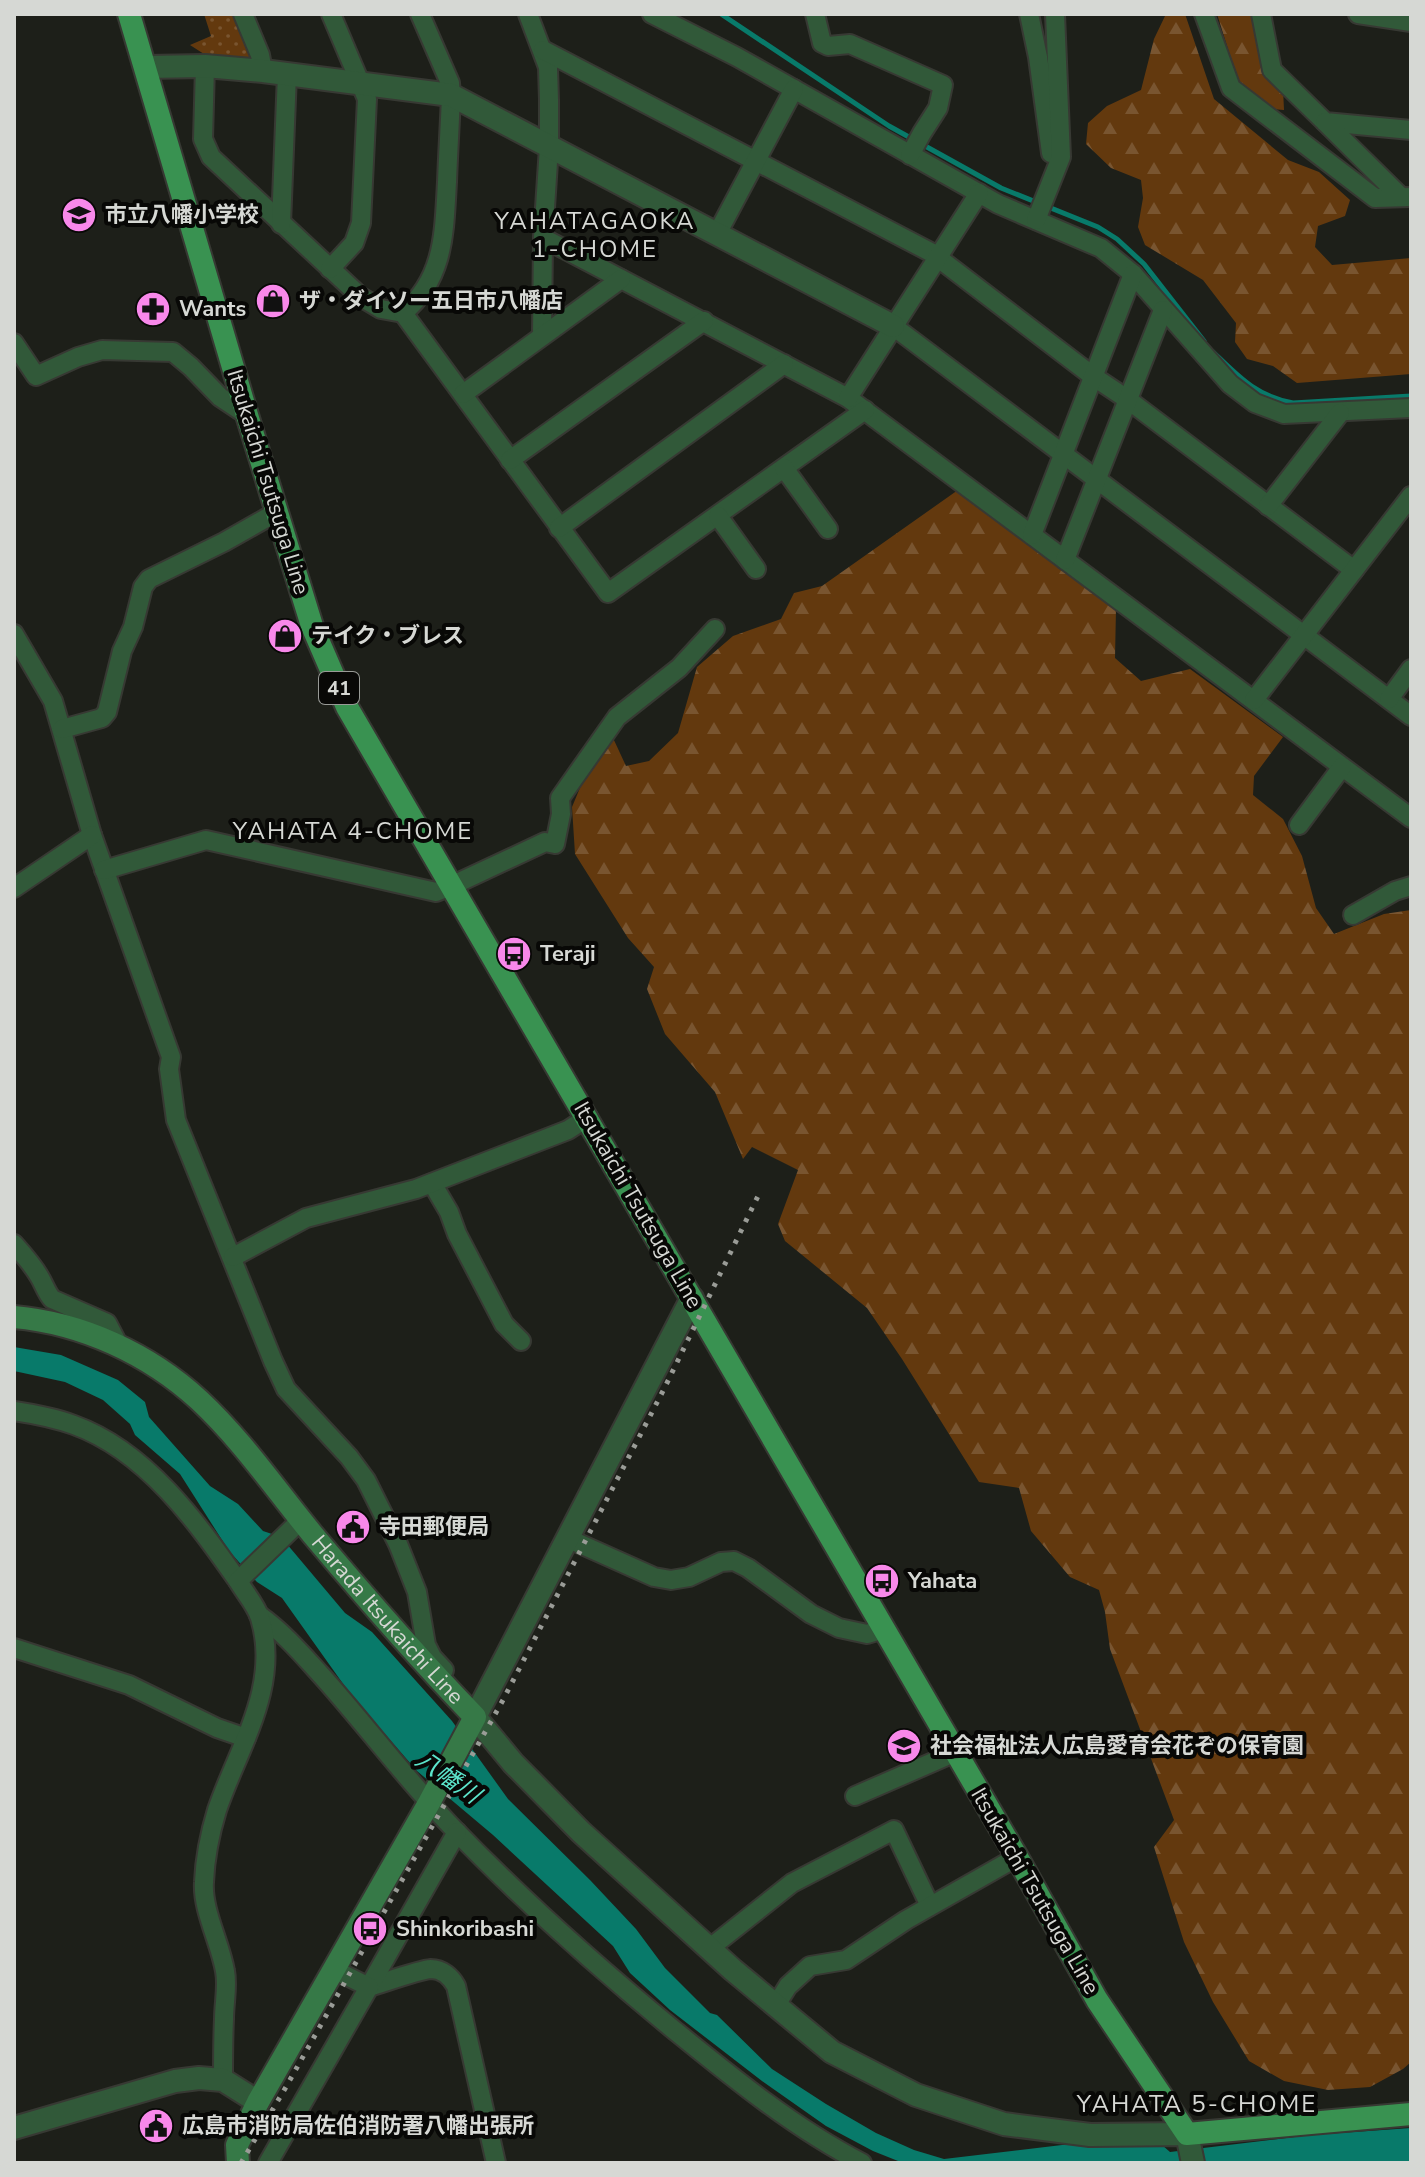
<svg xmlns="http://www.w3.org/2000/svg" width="1425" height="2177" font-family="'Nunito Sans','Noto Sans JP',sans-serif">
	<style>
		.grass { fill: url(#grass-dots) }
		.forest { fill: url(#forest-firs) }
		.water { fill: #087a6a }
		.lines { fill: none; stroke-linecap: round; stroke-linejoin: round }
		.stream { stroke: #087a6a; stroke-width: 5 }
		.minor-casing { stroke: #373933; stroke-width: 22 }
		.tertiary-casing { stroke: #373933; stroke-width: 26 }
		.secondary-casing { stroke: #373933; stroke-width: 26 }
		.primary-casing { stroke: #373933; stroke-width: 26 }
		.minor { stroke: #315939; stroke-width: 18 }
		.tertiary { stroke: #315939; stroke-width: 22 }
		.secondary { stroke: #367947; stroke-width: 22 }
		.primary { stroke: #399251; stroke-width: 22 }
		.rail { stroke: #9a9c97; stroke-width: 5; stroke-dasharray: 4 8; stroke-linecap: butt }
		.labels { text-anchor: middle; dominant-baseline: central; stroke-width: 8; stroke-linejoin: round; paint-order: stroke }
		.shield { fill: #080806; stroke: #989a96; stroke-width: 2 }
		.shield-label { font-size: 20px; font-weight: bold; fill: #d6d8d4 }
		.poi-label { font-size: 22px; font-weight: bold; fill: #d6d8d4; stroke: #080806; text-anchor: start }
		.street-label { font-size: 22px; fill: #d6d8d4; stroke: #080806 }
		.neighbourhood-label { font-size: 24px; letter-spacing: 2px; fill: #d6d8d4; stroke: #080806 }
		.water-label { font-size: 24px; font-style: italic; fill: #5ce4cb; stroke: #080806 }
	</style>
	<defs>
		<pattern id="grass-dots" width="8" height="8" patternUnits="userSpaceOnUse" patternTransform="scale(2)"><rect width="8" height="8" fill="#63390e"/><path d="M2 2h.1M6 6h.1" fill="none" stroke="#795530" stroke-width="1.8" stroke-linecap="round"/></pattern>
		<pattern id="forest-firs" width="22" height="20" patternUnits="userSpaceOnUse" patternTransform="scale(2)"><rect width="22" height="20" fill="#63390e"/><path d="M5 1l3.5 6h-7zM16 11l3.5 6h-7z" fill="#795530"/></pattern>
	</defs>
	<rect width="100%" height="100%" fill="#1d1f19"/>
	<path class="grass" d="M204,14H235L254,57L251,59L204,54L190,45L211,36Z"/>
	<g class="forest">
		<path d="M1166,14H1185L1214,99L1288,160L1319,172L1350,200L1345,216L1318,226L1315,247L1332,265L1411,258V374L1297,383L1273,366L1247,359L1235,342L1236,323L1203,280L1145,245L1138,227L1143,198L1141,180L1111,168L1086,144L1088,123L1107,106L1141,90L1154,39Z"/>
		<path d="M1217,14H1251L1262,71L1283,89L1284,110L1272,109L1239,84Z"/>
		<path d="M958,490L1116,608L1115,658L1141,681L1190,669L1283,737L1254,776L1253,795L1283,819L1302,856L1316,908L1334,934L1384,914L1411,910V2062L1403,2069L1370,2087L1328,2090L1284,2081L1249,2061L1213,2002L1184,1942L1154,1847L1174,1820L1110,1649L1105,1612L1099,1590L1070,1577L1031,1531L1019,1488L979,1482L902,1359L867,1308L785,1241L778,1224L798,1170L752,1147L743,1159L715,1092L665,1034L647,989L654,967L628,938L575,854L572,807L592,759L613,738L626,766L649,761L678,733L697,667L733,636L781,619L794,593L822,586Z"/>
	</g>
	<path class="water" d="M14,1347L61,1355L118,1380L145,1402L149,1417L210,1486L238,1504L263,1531L281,1537L345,1613L372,1632L452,1721L508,1799L590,1880L636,1929L665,1968L710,2013L717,2015L772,2069L826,2104L876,2133L914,2150L944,2159L1062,2145H1162L1170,2152L1311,2135L1411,2128V2163H1237L1231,2161L1154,2163H903L873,2151L826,2126L762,2081L670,2010L630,1973L613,1946L493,1835L417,1771L351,1695L282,1598L257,1582L229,1551L180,1474L135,1435L130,1424L103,1400L65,1382L14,1371Z"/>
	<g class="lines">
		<g class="stream">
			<path d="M721,14L889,126L1001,188L1098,227L1117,239L1144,264L1204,341"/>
			<path d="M1213,352C1239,377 1256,396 1293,403L1411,396"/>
		</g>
		<g class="minor-casing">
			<g id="minor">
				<path d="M243,14L260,55L263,71"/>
				<path d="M528,14L548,67L549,100V147L543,238L542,336"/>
				<path d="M652,14L737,57L998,204L1101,248L1133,274L1230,384L1255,403L1284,414L1411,408"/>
				<path d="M815,14L822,43L828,46L850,44L943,85L938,108L922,133L910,155"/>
				<path d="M1029,14L1038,57L1051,153"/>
				<path d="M1204,14L1231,88L1375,198L1411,197"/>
				<path d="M1261,14L1272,70L1325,122L1411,130"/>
				<path d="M1358,14L1411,22"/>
				<path d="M543,50L938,256L941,260L1094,377L1127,399L1354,570"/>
				<path d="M205,66L203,139L211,157L361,297L381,309L403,313C445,278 444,232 447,182C448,153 450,124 451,95L450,83L420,14"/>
				<path d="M1325,122L1401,197"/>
				<path d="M1036,220L1061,157L1055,14"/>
				<path d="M281,224L287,74"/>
				<path d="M717,234L794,89"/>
				<path d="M543,238L848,398L1411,818"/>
				<path d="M330,269L354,243L361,223L367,99L331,14"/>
				<path d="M403,313L608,593L865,410"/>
				<path d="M893,326L1411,716"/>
				<path d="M14,343L36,376L78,357L102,350L173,352L191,367L220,397L247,415"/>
				<path d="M463,394L621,279"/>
				<path d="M848,398L979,193"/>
				<path d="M510,460L704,321"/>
				<path d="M784,468L828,529"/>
				<path d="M1268,506L1340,413"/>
				<path d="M718,516L756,569"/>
				<path d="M559,528L784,364"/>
				<path d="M1032,535L1133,274"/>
				<path d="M1065,560L1163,310"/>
				<path d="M14,634L53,701L92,835L171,1057L169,1069L176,1120L273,1361L286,1389L349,1457L366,1480L398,1544L417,1592L426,1645L432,1657L444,1670"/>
				<path d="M1389,699L1411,669"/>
				<path d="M1254,700L1411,496"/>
				<path d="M62,729L102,718L107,712L122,651L133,627L143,587L149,579L224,542L277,512"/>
				<path d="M1299,825L1342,767"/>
				<path d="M104,870L206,840L436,892L451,886L545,842L555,844L561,814L560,798L617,717L679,668L715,629"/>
				<path d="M14,888L92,835"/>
				<path d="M1353,915L1395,891L1411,886"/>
				<path d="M432,1183L449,1212L457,1234L504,1324L521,1341"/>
				<path d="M14,1244C23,1254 32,1264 39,1276C44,1284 46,1292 52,1299L107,1323L119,1346"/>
				<path d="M233,1257L306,1218L416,1189L568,1130L588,1117"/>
				<path d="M14,1411C34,1414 55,1418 74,1425C146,1451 196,1521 238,1581"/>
				<path d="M569,1539L654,1577L671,1580L689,1577L721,1562L734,1561L748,1568L811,1614L839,1628L867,1634L884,1629"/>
				<path d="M259,1615C283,1632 301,1653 321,1675C365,1724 404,1777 450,1825C520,1898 596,1966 674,2030C733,2078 794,2128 862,2163"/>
				<path d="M14,1648L129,1685L217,1728L246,1738"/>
				<path d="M855,1796L956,1752"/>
				<path d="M710,1948L792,1883L894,1830L930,1906"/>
				<path d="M369,1987C383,1983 418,1970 431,1969C442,1969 451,1977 456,1986L496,2163"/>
				<path d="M369,1987L457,1832"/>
				<path d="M776,2005L788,1986L810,1966L846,1960L906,1920L1017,1857"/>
				<path d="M223,2080C223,2060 223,2039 224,2019C224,2003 228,1986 225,1971C220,1942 202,1910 204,1882C205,1858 210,1833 217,1810C238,1748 281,1686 260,1618C256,1605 245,1593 238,1581L301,1520"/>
				<path d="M268,2163L369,1987L335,1970"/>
			</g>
		</g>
		<g class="tertiary-casing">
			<g id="tertiary">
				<path d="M146,67L205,66L263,71L451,95L893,326"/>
				<path d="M692,1298L475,1717L513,1763L581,1832L733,1970L832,2052L916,2095L1004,2124L1090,2135L1187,2134L1193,2163"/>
				<path d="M14,2128L175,2081L199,2078L223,2080L258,2102"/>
			</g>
		</g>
		<g class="secondary-casing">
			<g id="secondary">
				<path id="s1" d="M14,1317C82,1323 149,1354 199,1400C242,1440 276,1490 313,1535C365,1597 418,1658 475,1717L429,1803L258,2102L237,2145L238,2163"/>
			</g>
		</g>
		<g class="primary-casing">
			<path id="primary" d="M129,14L247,415L312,626L347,707L884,1629L1017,1857L1097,2000L1187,2134L1411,2114"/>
		</g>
		<use href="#minor" class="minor"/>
		<use href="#tertiary" class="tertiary"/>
		<use href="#secondary" class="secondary"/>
		<use href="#primary" class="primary"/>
		<path class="rail" d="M241,2163L286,2087L503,1700L664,1389L759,1194"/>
	</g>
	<defs>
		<g id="school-disc" transform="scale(1.8)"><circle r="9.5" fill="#f888ea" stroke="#080806"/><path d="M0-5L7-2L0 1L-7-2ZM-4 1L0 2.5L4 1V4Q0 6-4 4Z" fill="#111"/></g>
		<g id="shop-disc" transform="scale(1.8)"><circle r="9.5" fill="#f888ea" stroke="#080806"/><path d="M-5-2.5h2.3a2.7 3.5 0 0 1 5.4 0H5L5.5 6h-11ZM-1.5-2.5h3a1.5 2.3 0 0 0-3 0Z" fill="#111"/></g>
		<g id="pharmacy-disc" transform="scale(1.8)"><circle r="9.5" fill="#f888ea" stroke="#080806"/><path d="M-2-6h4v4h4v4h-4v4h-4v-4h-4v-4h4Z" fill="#111"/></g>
		<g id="bus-disc" transform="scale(1.8)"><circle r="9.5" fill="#f888ea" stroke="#080806"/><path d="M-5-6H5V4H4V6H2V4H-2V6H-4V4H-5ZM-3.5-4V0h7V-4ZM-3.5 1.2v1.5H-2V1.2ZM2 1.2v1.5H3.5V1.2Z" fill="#111"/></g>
		<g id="civic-disc" transform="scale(1.8)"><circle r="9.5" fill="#f888ea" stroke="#080806"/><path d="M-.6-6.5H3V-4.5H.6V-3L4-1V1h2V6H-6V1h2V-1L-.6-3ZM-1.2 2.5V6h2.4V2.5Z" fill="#111"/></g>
	</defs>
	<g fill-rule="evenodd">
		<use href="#school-disc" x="79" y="215"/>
		<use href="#shop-disc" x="273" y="301"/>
		<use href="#pharmacy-disc" x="153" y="309"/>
		<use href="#shop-disc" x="285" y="636"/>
		<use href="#bus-disc" x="514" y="954"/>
		<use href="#civic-disc" x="353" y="1527"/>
		<use href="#bus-disc" x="882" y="1581"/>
		<use href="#school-disc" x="904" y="1746"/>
		<use href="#bus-disc" x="370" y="1929"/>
		<use href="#civic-disc" x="156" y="2126"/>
	</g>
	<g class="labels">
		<rect class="shield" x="319" y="672" width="40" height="32" rx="6"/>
		<g class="shield-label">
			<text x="339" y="688">41</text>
		</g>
		<g class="poi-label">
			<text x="105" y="215">市立八幡小学校</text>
			<text x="299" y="301">ザ・ダイソー五日市八幡店</text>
			<text x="179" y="309">Wants</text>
			<text x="311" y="636">テイク・ブレス</text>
			<text x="540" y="954">Teraji</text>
			<text x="379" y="1527">寺田郵便局</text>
			<text x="908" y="1581">Yahata</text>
			<text x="930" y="1746">社会福祉法人広島愛育会花ぞの保育園</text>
			<text x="396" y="1929">Shinkoribashi</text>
			<text x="182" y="2126">広島市消防局佐伯消防署八幡出張所</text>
		</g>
		<g class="street-label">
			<text transform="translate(268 482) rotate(73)">Itsukaichi Tsutsuga Line</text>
			<text transform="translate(638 1205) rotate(60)">Itsukaichi Tsutsuga Line</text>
			<text stroke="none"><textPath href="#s1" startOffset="496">Harada Itsukaichi Line</textPath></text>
			<text transform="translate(1035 1891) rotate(60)">Itsukaichi Tsutsuga Line</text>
		</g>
		<g class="neighbourhood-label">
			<text x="595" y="221">YAHATAGAOKA<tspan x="595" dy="28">1-CHOME</tspan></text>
			<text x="353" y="831">YAHATA 4-CHOME</text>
			<text x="1197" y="2104">YAHATA 5-CHOME</text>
		</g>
		<g class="water-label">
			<text transform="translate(448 1777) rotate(35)">八幡川</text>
		</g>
	</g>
	<rect width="1425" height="2177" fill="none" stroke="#d6d8d4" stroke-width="32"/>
</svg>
